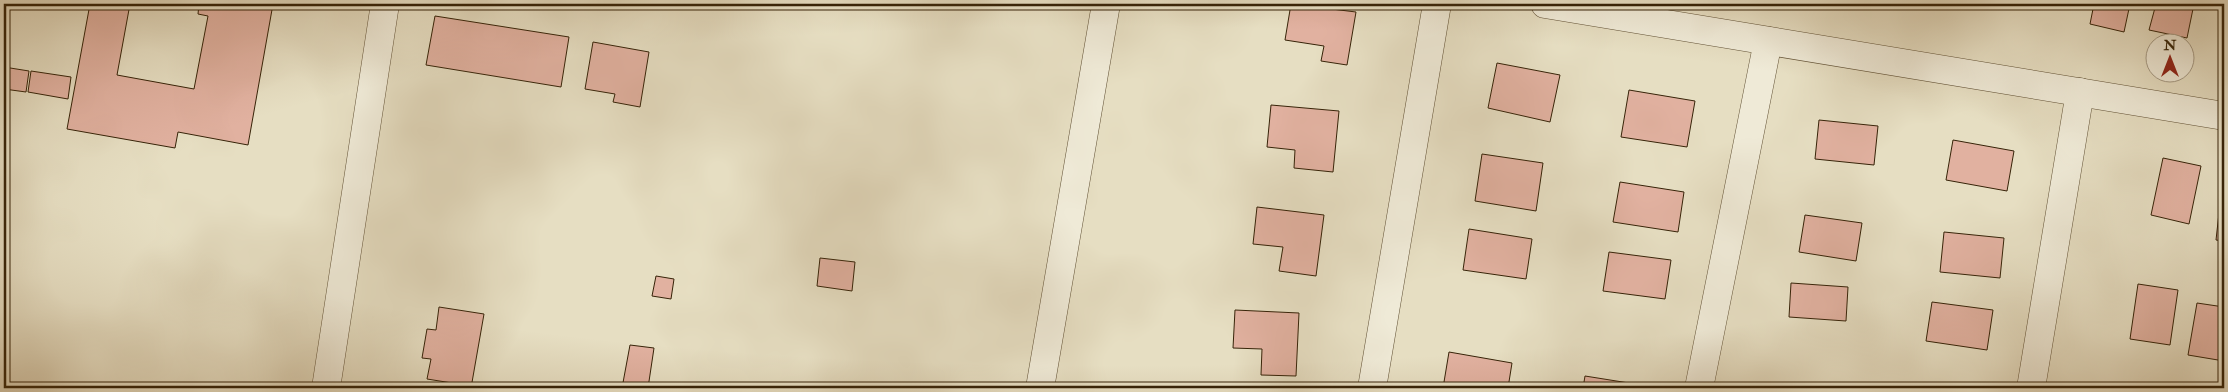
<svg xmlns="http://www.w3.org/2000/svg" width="2228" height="392" font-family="'IM FELL Double Pica',serif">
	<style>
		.building { fill: #e1b1a0; stroke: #362308 }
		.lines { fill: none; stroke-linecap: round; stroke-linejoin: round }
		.minor-casing { stroke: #625236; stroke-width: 29 }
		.minor { stroke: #efead7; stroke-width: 28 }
	</style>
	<rect width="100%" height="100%" fill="#e6dec2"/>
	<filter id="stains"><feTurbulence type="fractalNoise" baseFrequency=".004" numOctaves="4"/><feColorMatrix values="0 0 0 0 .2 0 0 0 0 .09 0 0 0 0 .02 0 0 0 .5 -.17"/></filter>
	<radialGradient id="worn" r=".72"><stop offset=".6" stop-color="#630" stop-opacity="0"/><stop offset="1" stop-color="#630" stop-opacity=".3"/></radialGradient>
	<g class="building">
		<path d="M90,4H130L117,75L194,89L208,16L198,14L199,4H273L248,145L178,132L175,148L67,129Z"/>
		<path d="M1291,4L1356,12L1347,65L1321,61L1324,46L1285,40Z"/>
		<path d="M2094,4H2130L2124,32L2090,24Z"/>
		<path d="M2156,4H2194L2187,38L2149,30Z"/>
		<path d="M435,16L569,37L561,87L426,65Z"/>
		<path d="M593,42L649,52L640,107L613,102L615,94L585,89Z"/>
		<path d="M1497,63L1560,75L1550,122L1488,108Z"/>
		<path d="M4,67L29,71L26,92L4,89Z"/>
		<path d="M31,71L71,77L68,99L28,92Z"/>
		<path d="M1629,90L1695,101L1687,147L1621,137Z"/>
		<path d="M1271,105L1339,111L1333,172L1294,168L1295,150L1267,147Z"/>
		<path d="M1819,120L1878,126L1874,165L1815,159Z"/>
		<path d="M1953,140L2014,151L2007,191L1946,180Z"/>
		<path d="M1482,154L1543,163L1536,211L1475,201Z"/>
		<path d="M2163,158L2201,166L2189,224L2151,215Z"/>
		<path d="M2223,177H2224V241L2216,240Z"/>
		<path d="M1620,182L1684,192L1678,232L1613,222Z"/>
		<path d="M1257,207L1324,215L1316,276L1279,271L1283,247L1253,244Z"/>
		<path d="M1805,215L1862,223L1856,261L1799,252Z"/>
		<path d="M1469,229L1532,239L1526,279L1463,270Z"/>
		<path d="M1944,232L2004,238L2000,278L1940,272Z"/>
		<path d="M1609,252L1671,260L1665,299L1603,291Z"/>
		<path d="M820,258L855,262L852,291L817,286Z"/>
		<path d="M656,276L674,279L671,299L652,296Z"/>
		<path d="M1791,283L1848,287L1846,321L1789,317Z"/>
		<path d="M2138,284L2178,290L2170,345L2130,339Z"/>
		<path d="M1932,302L1993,310L1987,350L1926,341Z"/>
		<path d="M2197,303L2224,307V361L2188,355Z"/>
		<path d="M439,307L484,314L471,388H451L452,383L427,379L431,359L422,358L427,329L436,330Z"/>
		<path d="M1235,310L1299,313L1296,376L1261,375L1262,349L1233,348Z"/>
		<path d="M630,345L654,348L648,388H622Z"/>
		<path d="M1449,352L1512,363L1508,388H1443Z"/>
		<path d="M1585,376L1654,387V388H1583Z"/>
	</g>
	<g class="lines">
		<g class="minor-casing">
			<g id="minor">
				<path d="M1545,4L2224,116"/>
				<path d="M326,388L385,4"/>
				<path d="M1040,388L1106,4"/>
				<path d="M1372,388L1437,4"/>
				<path d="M1699,388L1768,41"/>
				<path d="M2031,388L2080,92"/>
			</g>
		</g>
		<use href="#minor" class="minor"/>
	</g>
	<rect width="2228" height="392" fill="none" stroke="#e6dec2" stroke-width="20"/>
	<rect x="5" y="5" width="2218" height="382" fill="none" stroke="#362308" stroke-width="2.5"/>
	<rect x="10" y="10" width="2208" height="372" fill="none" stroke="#362308"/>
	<g transform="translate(2170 58)"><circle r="24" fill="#efead7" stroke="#a59a84"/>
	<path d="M0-4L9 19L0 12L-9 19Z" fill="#8f2418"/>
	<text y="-8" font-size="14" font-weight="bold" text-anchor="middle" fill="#362308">N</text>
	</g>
	<rect width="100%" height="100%" filter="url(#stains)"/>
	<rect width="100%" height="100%" fill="url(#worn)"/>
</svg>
